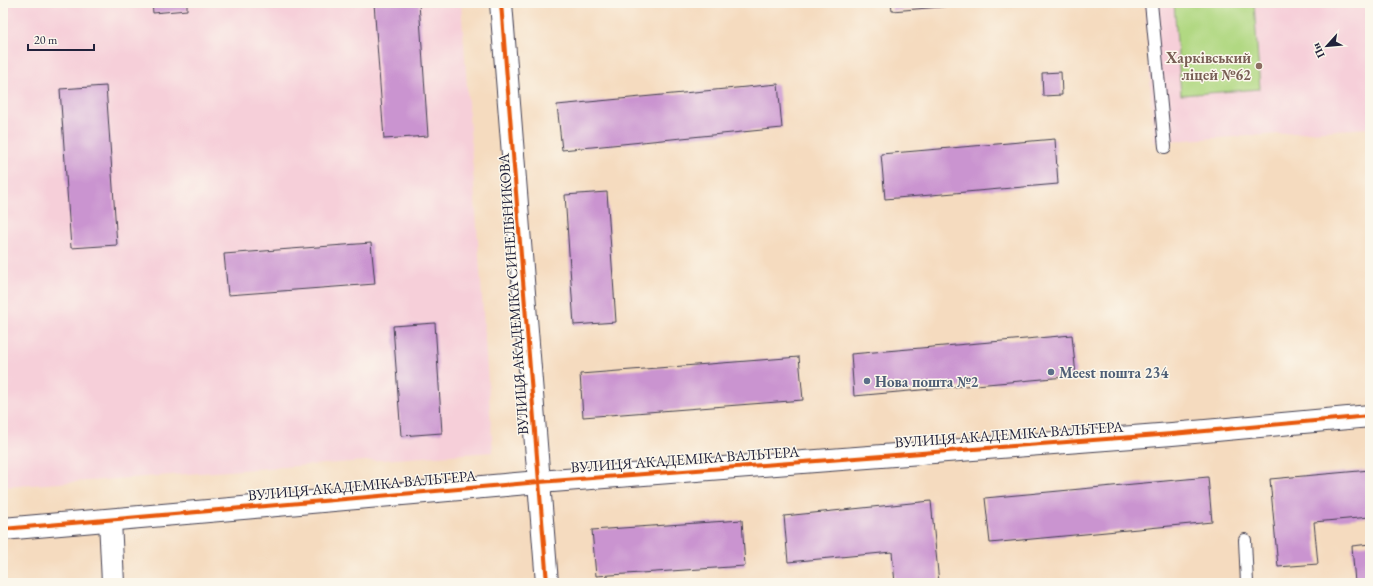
<svg xmlns="http://www.w3.org/2000/svg" width="1373" height="586" font-family="'EB Garamond',serif">
	<style>
		.built { fill: #f6cfd9 }
		.pitch { fill: #b1d882; stroke: #6a7d5e }
		.building { fill: #ca94d0 }
		.lines { fill: none; stroke-linecap: round; stroke-linejoin: round }
		.lane-casing { stroke: #423e4f; stroke-width: 14 }
		.street-casing { stroke: #423e4f; stroke-width: 24 }
		.secondary-casing { stroke: #423e4f; stroke-width: 24 }
		.lane { stroke: #fff; stroke-width: 12 }
		.street { stroke: #fff; stroke-width: 22 }
		.secondary { stroke: #fff; stroke-width: 22 }
		.cycleway-casing { stroke: #fbf7ec; stroke-width: 6 }
		.cycleway { stroke: #e8590c; stroke-width: 4 }
		.education-dot { fill: #8d6e63; stroke: #fbf7ec; stroke-width: 1.5 }
		.service-dot { fill: #5c6f8a; stroke: #fbf7ec; stroke-width: 1.5 }
		.labels { text-anchor: middle; dominant-baseline: central; stroke-width: 3; stroke-linejoin: round; paint-order: stroke }
		.education-label { font-size: 15px; font-weight: bold; fill: #785e54; stroke: #fbf7ec; text-anchor: end }
		.street-label { font-size: 15px; fill: #22223b; stroke: #fbf7ec }
		.service-label { font-size: 15px; font-weight: bold; fill: #4e5e75; stroke: #fbf7ec; text-anchor: start }
	</style>
	<rect width="100%" height="100%" fill="#fbf7ec"/>
	<filter id="ink" filterUnits="userSpaceOnUse"><feTurbulence type="fractalNoise" baseFrequency=".025" numOctaves="2"/><feDisplacementMap in="SourceGraphic" scale="8" xChannelSelector="R" yChannelSelector="G"/><feConvolveMatrix kernelMatrix="1 2 1 2 8 2 1 2 1" color-interpolation-filters="sRGB"/></filter>
	<filter id="wash" filterUnits="userSpaceOnUse"><feTurbulence type="fractalNoise" baseFrequency=".012" numOctaves="4" result="noise"/><feDisplacementMap in="SourceGraphic" scale="16" xChannelSelector="R" yChannelSelector="G"/><feGaussianBlur stdDeviation="0.9" result="paint"/><feColorMatrix in="noise" values="0 0 0 0 0 0 0 0 0 0 0 0 0 0 0 0 0 1.4 0 .05"/><feComposite in="paint" operator="in"/></filter>
	<g filter="url(#wash)">
		<rect width="100%" height="100%" fill="#f5dbbf"/>
		<g class="built">
			<path d="M3,3H461L493,452L3,487Z"/>
			<path d="M1145,3H1370V128L1154,142Z"/>
		</g>
		<path class="pitch" d="M1174,3H1254L1260,89L1181,95Z"/>
		<g id="blocks">
			<g class="building">
				<path d="M152,3H187V10L153,13Z"/>
				<path d="M374,3H419L428,136L384,139Z"/>
				<path d="M891,3H976V4L892,11Z"/>
				<path d="M1061,72L1062,95L1043,96L1042,73Z"/>
				<path d="M778,84L782,128L562,150L557,105Z"/>
				<path d="M106,86L117,245L71,248L60,89Z"/>
				<path d="M1055,139L1058,184L885,199L881,154Z"/>
				<path d="M607,192L616,322L574,325L565,195Z"/>
				<path d="M371,243L375,284L228,295L224,254Z"/>
				<path d="M435,323L442,433L401,436L393,326Z"/>
				<path d="M1072,335L1076,376L854,396L851,354Z"/>
				<path d="M799,357L803,400L583,417L580,374Z"/>
				<path d="M1370,470V517L1314,522L1318,564L1278,567L1270,479Z"/>
				<path d="M1208,477L1212,522L990,543L985,498Z"/>
				<path d="M931,501L939,583H895L892,552L788,562L784,516Z"/>
				<path d="M742,520L745,566L596,576L592,530Z"/>
				<path d="M1370,544V583H1355L1352,546Z"/>
			</g>
		</g>
	</g>
	<g filter="url(#ink)">
		<use href="#blocks" fill-opacity="0" stroke="#423e4f" stroke-width="1"/>
		<g class="lines">
			<g class="lane-casing">
				<g id="lane">
					<path d="M1151,3L1165,147"/>
					<path d="M1245,540L1247,583"/>
				</g>
			</g>
			<g class="street-casing">
				<g id="street">
					<path d="M110,520L113,583"/>
					<path d="M3,529L539,482"/>
				</g>
			</g>
			<g class="secondary-casing">
				<g id="secondary">
					<path d="M501,3L547,583"/>
					<path d="M539,482L1172,434L1370,416"/>
				</g>
			</g>
			<use href="#lane" class="lane"/>
			<use href="#street" class="street"/>
			<use href="#secondary" class="secondary"/>
			<g class="cycleway-casing">
				<g id="cycleway">
					<path d="M501,3L547,583"/>
					<path d="M3,529L539,482L1172,434L1370,416"/>
				</g>
			</g>
			<use href="#cycleway" class="cycleway"/>
		</g>
	</g>
	<circle class="education-dot" cx="1259" cy="66" r="4"/>
	<g class="service-dot">
		<circle cx="1051" cy="372" r="4"/>
		<circle cx="867" cy="381" r="4"/>
	</g>
	<g class="labels">
		<g class="education-label">
			<text x="1251" y="57">Харківський<tspan x="1251" dy="17">ліцей №62</tspan></text>
		</g>
		<g class="street-label">
			<text transform="translate(513 294) rotate(-94)">ВУЛИЦЯ АКАДЕМІКА СИНЕЛЬНИКОВА</text>
			<text transform="translate(1009 434) rotate(-4)">ВУЛИЦЯ АКАДЕМІКА ВАЛЬТЕРА</text>
			<text transform="translate(685 459) rotate(-4)">ВУЛИЦЯ АКАДЕМІКА ВАЛЬТЕРА</text>
			<text transform="translate(362 485) rotate(-5)">ВУЛИЦЯ АКАДЕМІКА ВАЛЬТЕРА</text>
		</g>
		<g class="service-label">
			<text x="1059" y="372">Meest пошта 234</text>
			<text x="875" y="381">Нова пошта №2</text>
		</g>
	</g>
	<rect width="1373" height="586" fill="none" stroke="#fbf7ec" stroke-width="16"/>
	<g transform="translate(1327 46) rotate(243)" stroke="#fbf7ec" stroke-width="3" paint-order="stroke">
	<path d="M0-3L7 15L0 10L-7 15Z" fill="#22223b"/>
	<text y="-6" font-size="11" font-weight="bold" text-anchor="middle" fill="#22223b">Пн</text>
	</g>
	<path d="M28 44v6h66v-6" fill="none" stroke="#22223b" stroke-width="2"/>
	<text x="34" y="44" font-size="12" fill="#22223b" stroke="#fbf7ec" stroke-width="3" paint-order="stroke">20 m</text>
</svg>
